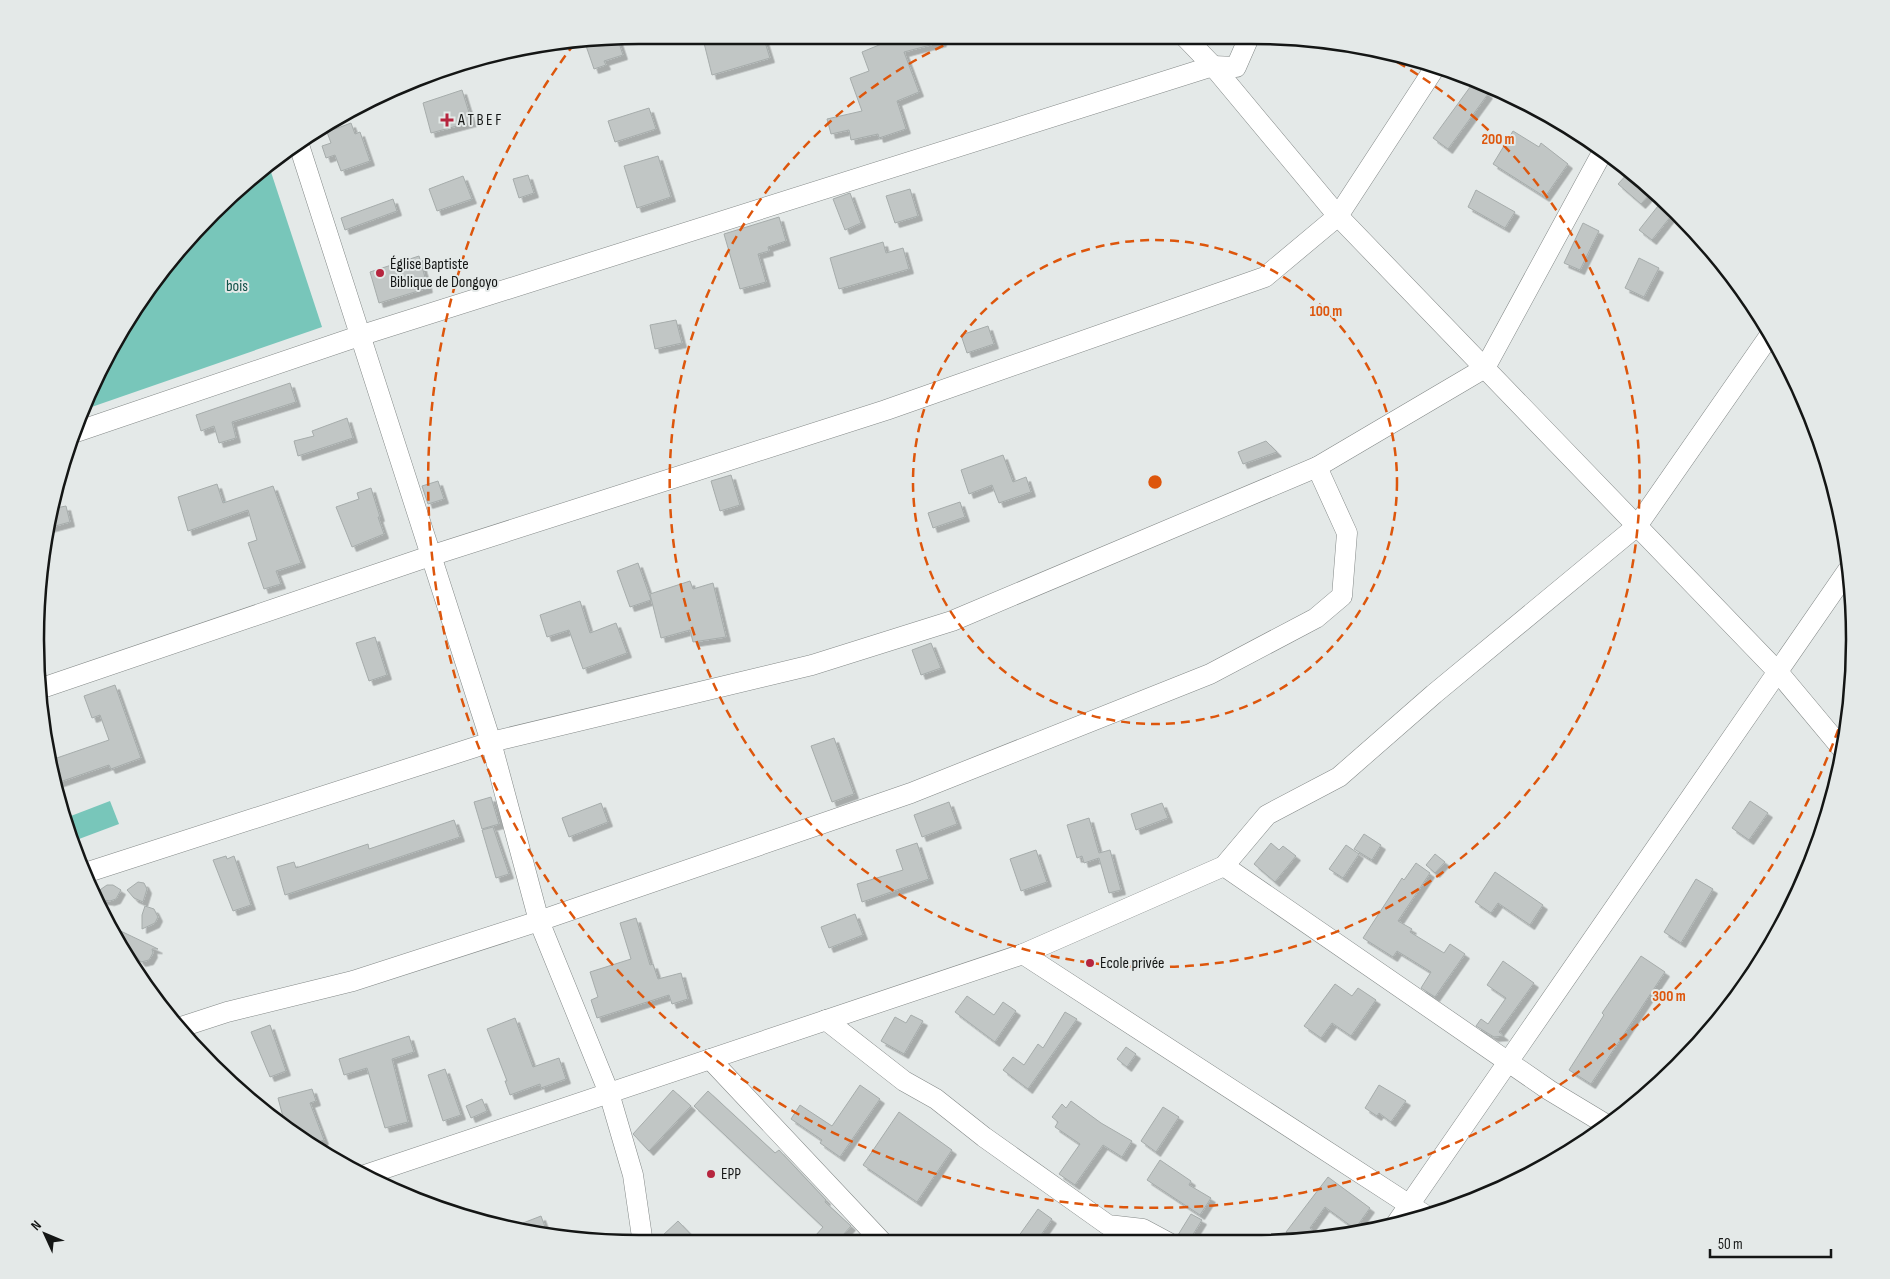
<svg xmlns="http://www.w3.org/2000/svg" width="1890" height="1279" font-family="'Sofia Sans Condensed',sans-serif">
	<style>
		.green { fill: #78c6ba }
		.building { fill: #c1c6c5; stroke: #a6acab; filter: url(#shadow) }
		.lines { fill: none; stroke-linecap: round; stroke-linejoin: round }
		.minor-casing { stroke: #838887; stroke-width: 21 }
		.minor { stroke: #fff; stroke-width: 20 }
		.ring { fill: none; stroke: #dd560c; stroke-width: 2.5; stroke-dasharray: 9 6 }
		.poi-dot { fill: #b6253e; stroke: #e4e9e8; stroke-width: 2 }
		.labels { text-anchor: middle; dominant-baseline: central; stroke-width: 4; stroke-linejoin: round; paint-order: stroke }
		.poi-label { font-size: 16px; fill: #141615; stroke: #e4e9e8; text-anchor: start }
		.park-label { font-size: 16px; fill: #115149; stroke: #e4e9e8 }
		.rim { fill: none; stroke: #141615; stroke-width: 2.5 }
		.centre { fill: #dd560c; stroke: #e4e9e8; stroke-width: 2.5 }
		.ring-label { font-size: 15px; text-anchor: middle; font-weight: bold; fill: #dd560c; stroke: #e4e9e8; stroke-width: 4; stroke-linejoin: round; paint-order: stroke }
	</style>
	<defs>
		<filter id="shadow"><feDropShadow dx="4.5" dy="4.5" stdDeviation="0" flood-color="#0004"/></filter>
	</defs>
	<rect width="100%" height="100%" fill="#e4e9e8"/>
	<g class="green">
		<path d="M269,166L322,327L80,411L160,271L212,212Z"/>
		<path d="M110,801L119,824L71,842L63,819Z"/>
	</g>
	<g class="building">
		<path d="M941,37L942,42L904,52L919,92L897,101L906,129L879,138L878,134L851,140L849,130L831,134L827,119L862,111L850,78L869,71L862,52L896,38Z"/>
		<path d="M703,39H764L770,58L712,75Z"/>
		<path d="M584,40H618L623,55L604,61L606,65L594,69Z"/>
		<path d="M1473,83L1488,94L1448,149L1433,138Z"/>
		<path d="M462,90L472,122L431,133L423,103Z"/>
		<path d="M649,108L656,129L615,142L608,121Z"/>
		<path d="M351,123L355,134L360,132L370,161L341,171L335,155L326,158L322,146L331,143L327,132Z"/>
		<path d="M1513,131L1539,147L1541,143L1568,164L1545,197L1493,164Z"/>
		<path d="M658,156L671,197L637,208L624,166Z"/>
		<path d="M1629,172L1653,191L1641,204L1618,184Z"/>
		<path d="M528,175L534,193L519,198L513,179Z"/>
		<path d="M463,176L472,199L437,211L429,189Z"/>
		<path d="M910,189L918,216L895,223L886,196Z"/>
		<path d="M1476,190L1515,212L1505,228L1468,207Z"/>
		<path d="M850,193L861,223L845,230L833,199Z"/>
		<path d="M393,199L397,211L345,230L341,218Z"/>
		<path d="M1658,206L1671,216L1652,240L1639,230Z"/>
		<path d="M779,217L786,241L768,247L769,251L758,254L766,282L740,289L724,234Z"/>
		<path d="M1583,223L1599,231L1580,270L1564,263Z"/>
		<path d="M883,242L886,253L903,248L909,269L839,289L830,258Z"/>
		<path d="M419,256L428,288L379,303L370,272Z"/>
		<path d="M1639,258L1659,268L1644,297L1625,288Z"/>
		<path d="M676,320L682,343L655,349L650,325Z"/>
		<path d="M988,326L994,344L967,353L961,335Z"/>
		<path d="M290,383L296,402L232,422L236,438L219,443L214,426L201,431L196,415Z"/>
		<path d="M347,418L353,438L298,456L294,441L314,436L312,431Z"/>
		<path d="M1266,441L1277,452L1243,464L1238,452Z"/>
		<path d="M1003,455L1013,482L1026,477L1031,492L999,503L992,485L969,494L961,470Z"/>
		<path d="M731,475L740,505L720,511L711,481Z"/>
		<path d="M438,481L444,499L428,504L422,486Z"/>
		<path d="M217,484L223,503L273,486L301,563L276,571L281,584L264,589L248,543L257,540L248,510L188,531L178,497Z"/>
		<path d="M371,488L380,517H378L384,534L352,547L336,507L359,499L357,493Z"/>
		<path d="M960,502L965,517L933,528L928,513Z"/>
		<path d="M66,506L70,522L48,528L51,509Z"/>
		<path d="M638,563L651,600L630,607L617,571Z"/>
		<path d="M690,581L693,589L713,583L726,637L693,642L690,630L661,638L650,594Z"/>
		<path d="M580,601L590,633L616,623L627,653L583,669L569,630L547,637L540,615Z"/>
		<path d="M375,637L387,675L369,681L356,643Z"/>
		<path d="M931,643L941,668L921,675L912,650Z"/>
		<path d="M115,685L141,758L111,769L109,765L54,784L48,761L109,740L100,715L92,718L84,696Z"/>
		<path d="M834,738L854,794L832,802L811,746Z"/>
		<path d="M491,797L499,824L482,829L474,802Z"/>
		<path d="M1750,801L1768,813L1749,840L1732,828Z"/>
		<path d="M949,802L957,824L922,837L914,815Z"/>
		<path d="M601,803L608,822L569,837L562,818Z"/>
		<path d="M1162,803L1168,818L1136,830L1131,814Z"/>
		<path d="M1089,818L1099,853L1110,850L1121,890L1109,893L1099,858L1084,863L1082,856L1077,858L1067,825Z"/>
		<path d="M454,820L460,837L285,895L277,867L294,862L296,868L368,844L369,849Z"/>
		<path d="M493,827L509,874L496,878L482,830Z"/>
		<path d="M1364,834L1381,845L1372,860L1354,849Z"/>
		<path d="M917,843L929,879L862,902L857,884L903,870L896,850Z"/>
		<path d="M1271,843L1279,850L1283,846L1296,856L1275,882L1254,864Z"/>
		<path d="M1346,845L1359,854L1343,878L1329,869Z"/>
		<path d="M1036,850L1047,882L1021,891L1010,859Z"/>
		<path d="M1435,854L1445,862L1435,873L1426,865Z"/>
		<path d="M226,856L227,859L234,856L251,905L233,911L213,860Z"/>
		<path d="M1416,863L1430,873L1398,921L1412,929L1410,932L1444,953L1450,944L1465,954L1435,997L1421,988L1431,972L1397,951L1393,957L1363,938L1402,878L1404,880Z"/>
		<path d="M1495,872L1543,905L1530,925L1498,903L1491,913L1475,902Z"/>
		<path d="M1696,879L1713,889L1681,943L1664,932Z"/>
		<path d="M138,882L144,883L147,889L143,902L134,898L127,890Z"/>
		<path d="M107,885H113L121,890L116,899L110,901L97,899L94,894Z"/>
		<path d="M145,906L154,909L158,917L155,923L142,929V915Z"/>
		<path d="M855,914L863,935L829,948L821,927Z"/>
		<path d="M636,918L650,965L653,964L658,979L681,973L688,999L672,1004L669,995L597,1018L591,1000L598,997L590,972L631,959L620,923Z"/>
		<path d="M108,925L150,945L158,949H152L153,953L149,960L141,962L130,949H122Z"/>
		<path d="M1641,956L1665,972L1591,1084L1569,1070L1604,1015L1602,1013Z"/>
		<path d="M1503,961L1534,983L1499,1032L1504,1036L1494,1037L1476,1026L1481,1019L1488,1024L1506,998L1487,985Z"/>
		<path d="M1335,984L1352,996L1358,988L1376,1000L1351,1036L1332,1023L1321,1038L1304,1026Z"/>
		<path d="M967,996L994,1015L1003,1002L1016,1011L995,1042L955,1012Z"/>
		<path d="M1065,1012L1077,1019L1028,1089L1003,1070L1013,1057L1024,1065L1038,1044L1043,1048Z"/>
		<path d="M911,1015L923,1021L904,1054L881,1041L895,1017L906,1023Z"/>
		<path d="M515,1018L533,1067L559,1058L566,1079L541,1088L540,1084L510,1095L505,1081H507L487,1029Z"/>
		<path d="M270,1025L286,1071L270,1077L251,1032Z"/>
		<path d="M409,1036L414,1052L392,1059L408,1122L385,1128L367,1068L344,1075L339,1059Z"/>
		<path d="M1126,1047L1136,1054L1127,1067L1117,1059Z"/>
		<path d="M445,1069L461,1115L443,1121L428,1075Z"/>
		<path d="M860,1085L880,1099L840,1157L820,1143L822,1140L791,1119L800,1105L832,1126Z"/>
		<path d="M1379,1085L1406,1101L1391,1122L1379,1113L1377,1116L1365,1108Z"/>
		<path d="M312,1089L316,1101L310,1103L324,1140L312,1144L286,1128L278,1098Z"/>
		<path d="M673,1090L691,1106L649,1151L633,1134Z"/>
		<path d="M708,1091L775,1153L779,1150L826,1200L825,1202L851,1226L835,1244H808L823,1227L694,1106Z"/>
		<path d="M482,1099L487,1111L471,1118L466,1106Z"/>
		<path d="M1071,1101L1101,1123L1132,1141L1122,1157L1103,1145L1075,1185L1059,1174L1080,1144L1055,1127L1058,1122L1052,1117L1062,1104L1066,1108Z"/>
		<path d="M1163,1107L1179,1117L1156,1152L1141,1141Z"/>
		<path d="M899,1112L952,1150L917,1202L863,1165Z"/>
		<path d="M1160,1160L1191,1181L1189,1185L1211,1198L1200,1215L1147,1180Z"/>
		<path d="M1328,1177L1370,1208L1355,1229L1325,1207L1310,1228L1322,1237L1296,1239L1286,1232Z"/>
		<path d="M1038,1209L1052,1219L1035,1244H1013Z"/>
		<path d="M1191,1214L1202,1220L1189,1241L1178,1235Z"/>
		<path d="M541,1216L548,1235L526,1233L523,1223Z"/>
		<path d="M678,1221L700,1244H669L662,1236Z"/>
	</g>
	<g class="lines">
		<g class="minor-casing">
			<g id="minor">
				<path d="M1184,36L1213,66L1338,216L1778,672L1844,751"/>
				<path d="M298,142L491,742L539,921L609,1093L633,1175L643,1244"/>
				<path d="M73,433L359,336L1213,66L1236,67L1250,35"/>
				<path d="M42,688L430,556L886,410L1265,277L1338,216L1434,69"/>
				<path d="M1224,866L1549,1090L1607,1125"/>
				<path d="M85,873L491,742L812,665L952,621L1317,467L1485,368L1603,151"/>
				<path d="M1023,954L1224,866L1267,815L1339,777L1434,694L1637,526L1770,335"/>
				<path d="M826,1020L904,1081L936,1099L984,1137L1108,1225L1143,1229L1171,1244"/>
				<path d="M181,1027L227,1012L353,981L539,921L911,793L1210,674L1316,618L1342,596L1347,533L1317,467"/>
				<path d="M710,1059L884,1244"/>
				<path d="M362,1176L1023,954L1425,1215"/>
				<path d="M1396,1224L1848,570"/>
			</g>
		</g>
		<use href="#minor" class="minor"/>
	</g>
	<g class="ring">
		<circle cx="1155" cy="482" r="242"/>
		<path d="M1371 48A485 485 0 1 1 962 37"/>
		<path d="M1848 701A727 727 0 1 1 574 44"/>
	</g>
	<g class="poi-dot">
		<path d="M444.5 112.5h5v5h5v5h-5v5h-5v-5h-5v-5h5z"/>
		<circle cx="380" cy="273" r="5"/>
		<circle cx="1090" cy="963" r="5"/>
		<circle cx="711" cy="1174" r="5"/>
	</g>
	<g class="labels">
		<g class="poi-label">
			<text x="458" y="120">A T B E F</text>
			<text x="390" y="264">Église Baptiste<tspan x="390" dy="18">Biblique de Dongoyo</tspan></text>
			<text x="1100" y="963">Ecole privée</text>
			<text x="721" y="1174">EPP</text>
		</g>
		<g class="park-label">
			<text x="237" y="286">bois</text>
		</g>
	</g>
	<path d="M0 0H1890V1279H0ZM639 44H1251A595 595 0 0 1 1846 639V640A595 595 0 0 1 1251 1235H639A595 595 0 0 1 44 640V639A595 595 0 0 1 639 44Z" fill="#e4e9e8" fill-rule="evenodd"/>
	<path class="rim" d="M639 44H1251A595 595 0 0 1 1846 639V640A595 595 0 0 1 1251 1235H639A595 595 0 0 1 44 640V639A595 595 0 0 1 639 44Z"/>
	<circle cx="1155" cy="482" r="8" class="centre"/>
	<g class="ring-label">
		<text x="1498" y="144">200 m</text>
		<text x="1326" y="316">100 m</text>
		<text x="1669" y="1001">300 m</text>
	</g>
	<g transform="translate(45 1234) rotate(314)" stroke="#e4e9e8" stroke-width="4" paint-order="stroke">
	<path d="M0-4L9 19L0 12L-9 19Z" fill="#141615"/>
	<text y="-8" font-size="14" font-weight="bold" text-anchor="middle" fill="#141615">N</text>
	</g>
	<path d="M1710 1249v8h121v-8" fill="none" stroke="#141615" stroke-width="2.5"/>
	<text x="1718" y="1249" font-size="15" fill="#141615" stroke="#e4e9e8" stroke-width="4" paint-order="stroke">50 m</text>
</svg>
